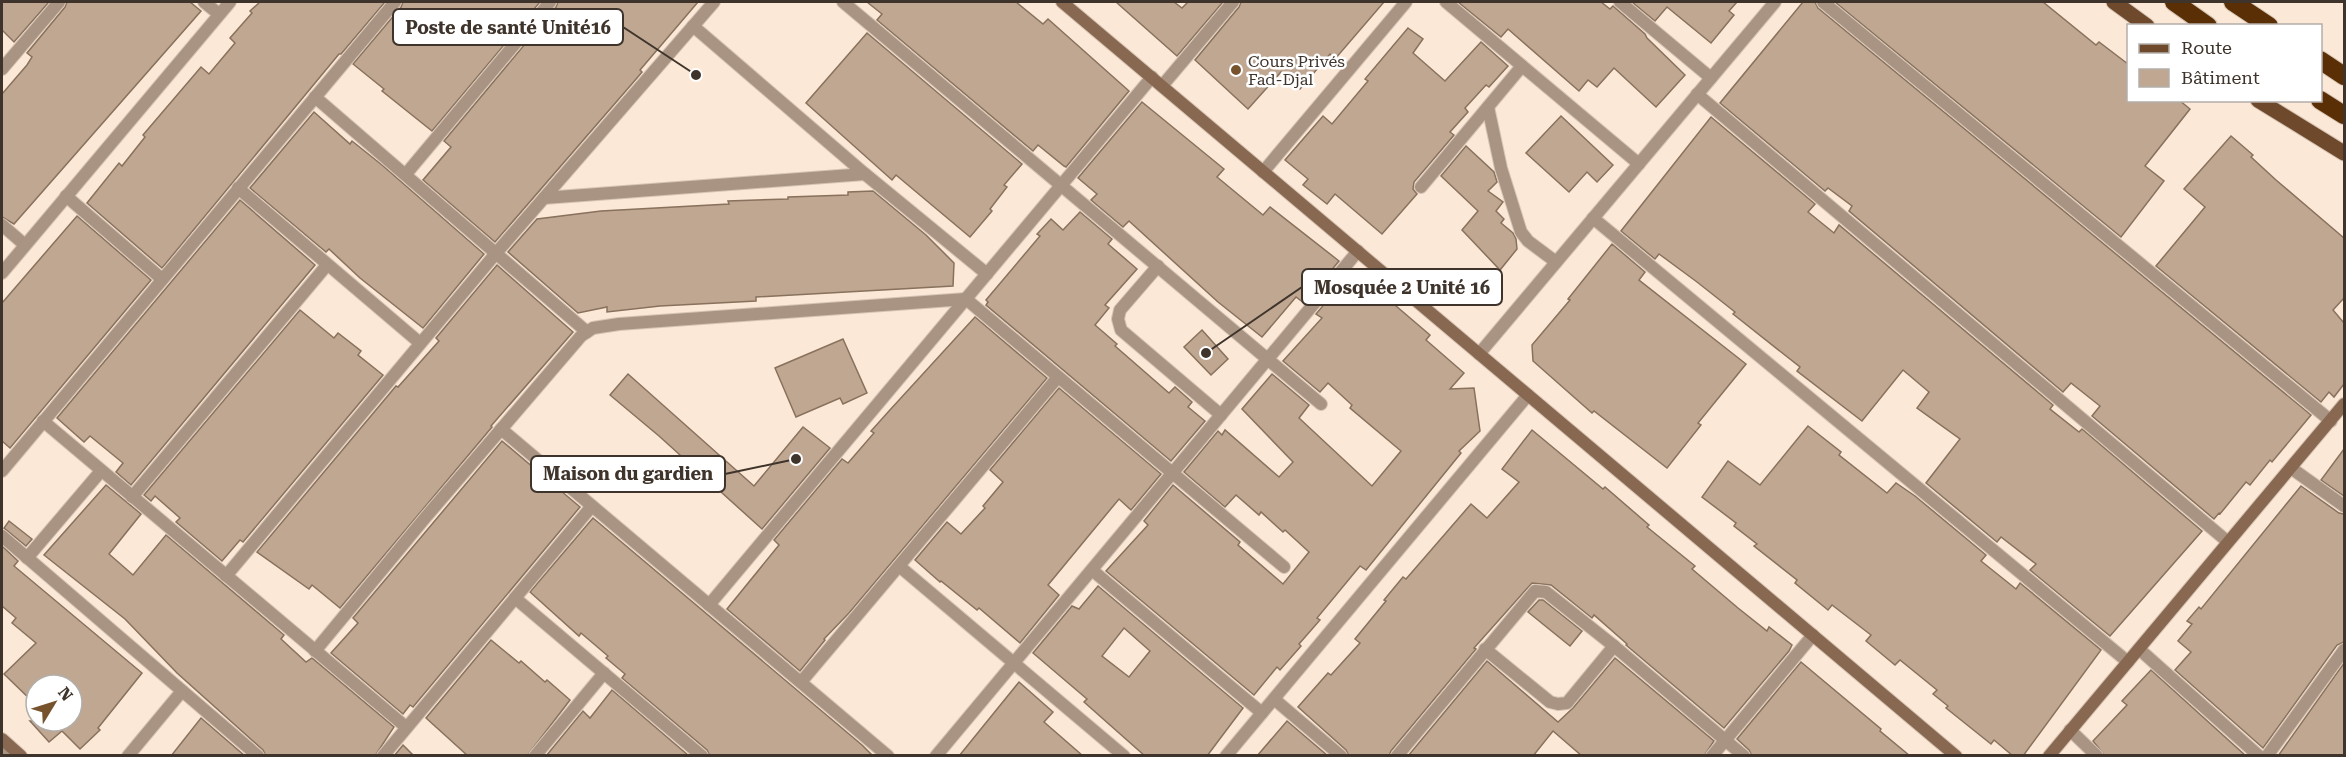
<svg xmlns="http://www.w3.org/2000/svg" width="2346" height="757" font-family="'Roboto Serif',serif">
	<style>
		.building { fill: #bfa792; stroke: #88715d; stroke-width: 1.5; fill-rule: evenodd }
		.lines { fill: none; stroke-linecap: round; stroke-linejoin: round }
		.street-casing { stroke: #d6c4b4; stroke-width: 14 }
		.secondary-casing { stroke: #d6c4b4; stroke-width: 14 }
		.primary-casing { stroke: #d6c4b4; stroke-width: 17 }
		.highway-casing { stroke: #d6c4b4; stroke-width: 20 }
		.street { stroke: #a99382; stroke-width: 12 }
		.secondary { stroke: #886850; stroke-width: 12 }
		.primary { stroke: #6f492b; stroke-width: 15 }
		.highway { stroke: #5a2f06; stroke-width: 18 }
		.poi-dot { fill: #77532d; stroke: #fff; stroke-width: 2 }
		.labels { text-anchor: middle; dominant-baseline: central; stroke-width: 5; stroke-linejoin: round; paint-order: stroke }
		.poi-label { font-size: 16px; fill: #3e342b; stroke: #fff; text-anchor: start }
		.leader { fill: none; stroke: #3e342b; stroke-width: 2 }
		.callout-dot { fill: #3e342b; stroke: #fff; stroke-width: 2 }
		.callout { fill: #fff; stroke: #3e342b; stroke-width: 2 }
		.callout-label { font-size: 18px; text-anchor: middle; font-weight: bold; fill: #3e342b }
	</style>
	<rect width="100%" height="100%" fill="#fce8d6"/>
	<g class="building">
		<path d="M2,2H49L14,42L2,30Z"/>
		<path d="M67,2H190L201,11L14,224L2,217V94L27,65L32,57L27,53L65,7Z"/>
		<path d="M260,2H385L341,54H339L162,268L87,203L119,163L122,166L145,137L143,135L201,67L209,74L235,43L230,38L252,13L250,11Z"/>
		<path d="M403,2H540L432,131L382,91L384,89L353,64L401,7Z"/>
		<path d="M558,2H698L640,70L642,72L637,78L495,242L423,180L451,147L444,141L556,7Z"/>
		<path d="M867,2H1016L1043,24L1048,19L1129,91L1066,167L1064,166L1038,145L1033,151L877,20L882,14Z"/>
		<path d="M1116,2H1174L1182,8L1188,2H1223L1177,56Z"/>
		<path d="M1241,2H1384L1335,59L1330,54L1300,89L1281,72L1248,109L1195,60L1239,7Z"/>
		<path d="M1458,2H1601L1610,9L1613,6L1645,34L1647,38L1685,75L1656,107L1614,68L1597,87L1588,80L1579,91L1508,29L1501,37Z"/>
		<path d="M1632,2H1737L1729,11L1734,15L1711,43L1667,7L1655,21Z"/>
		<path d="M1803,2H1815L1818,8L2311,415L2272,462L2270,460L2250,485L2246,482L2220,514L2219,513L2214,519L2092,416L2100,406L2071,383L2063,392L1849,211L1852,206L1828,188L1825,191L1720,103Z"/>
		<path d="M1835,2H2043L2096,45L2099,42L2128,64V100H2179L2190,109L2145,166L2164,181L2121,237Z"/>
		<path d="M1408,28L1423,39L1413,53L1445,81L1481,42L1508,66L1489,87L1486,85L1465,108L1468,112L1450,132L1454,135L1414,182L1413,189L1417,194L1382,234L1335,194L1327,204L1303,185L1308,179L1285,160L1323,116L1332,124L1368,81L1365,79Z"/>
		<path d="M867,33L1022,164L1004,185L1007,187L990,209L992,211L970,237L896,175L892,180L806,103Z"/>
		<path d="M1142,102L1224,169L1217,177L1263,215L1270,207L1339,261L1304,303L1296,297L1262,337L1218,302L1129,221L1123,227L1091,200L1097,194L1078,178Z"/>
		<path d="M314,112L350,144L352,141L382,165L484,254L423,328L360,278L329,249L326,252L250,188Z"/>
		<path d="M1561,116L1613,165L1597,182L1587,172L1569,192L1526,153Z"/>
		<path d="M1711,117L1815,204L1808,212L1834,233L1839,225L2053,405L2050,409L2079,432L2082,429L2202,531L2110,636L2030,570L2036,564L2001,537L1997,542L1926,483L1960,439L1917,408L1929,392L1903,370L1862,421L1797,371L1800,367L1733,314L1735,312L1697,282L1659,254L1655,259L1621,231Z"/>
		<path d="M2231,136L2253,155L2251,157L2276,180L2344,238V298L2333,310L2344,323V384L2334,397L2329,392L2321,402L2156,266L2205,207L2184,189Z"/>
		<path d="M1466,146L1494,172L1497,182L1488,191L1503,202L1496,211L1504,219L1501,223L1513,233L1516,239L1517,249L1500,270L1462,230L1478,211L1441,176Z"/>
		<path d="M873,191L926,235L954,263L953,286L756,297V301L660,306L607,312V307L578,313L508,252L537,219L601,211L729,204L728,201L788,199V197L848,195V192Z"/>
		<path d="M240,200L315,265L131,485L116,472L123,463L90,436L84,442L57,418Z"/>
		<path d="M1080,212L1112,239L1108,244L1137,269L1105,305L1109,308L1095,325L1117,344L1115,346L1169,393L1175,387L1192,402L1188,407L1205,421L1171,461L986,305L988,302L986,300L1040,236L1037,234L1051,219L1063,230Z"/>
		<path d="M77,216L151,280L10,448L2,441V303Z"/>
		<path d="M1612,244L1645,272L1639,280L1746,364L1698,423L1701,425L1667,468L1594,411L1592,413L1533,361L1532,345L1570,300L1568,299Z"/>
		<path d="M497,265L573,332L491,426L492,427L340,608L312,585L309,589L257,552L396,386L398,387L439,341L436,338Z"/>
		<path d="M1352,271L1360,278L1362,277L1430,335L1426,340L1464,373L1450,389L1474,388L1480,431L1459,451L1461,453L1366,570L1360,566L1317,618L1320,620L1299,644L1301,646L1280,670L1277,667L1254,695L1106,571L1148,525L1144,521L1173,485L1240,542L1238,545L1283,584L1309,552L1285,530L1283,532L1261,512L1259,515L1236,495L1225,507L1184,472L1218,431L1222,435L1225,430L1279,477L1293,462L1242,409L1272,374L1309,405L1299,418L1372,486L1401,451L1350,408L1352,405L1328,383L1320,392L1283,361L1322,318L1316,314Z"/>
		<path d="M300,310L334,338L338,333L361,351L358,355L383,375L243,542L240,540L222,561L176,522L180,518L155,496L151,501L144,495Z"/>
		<path d="M975,317L1047,378L849,613L824,639L825,640L800,671L727,609L779,545L774,540L842,459L848,463L874,433L871,431L889,411Z"/>
		<path d="M1202,330L1228,359L1211,375L1184,347Z"/>
		<path d="M843,339L867,393L843,404L840,398L796,417L775,368Z"/>
		<path d="M628,374L754,486L803,427L830,448L762,529L659,436L610,395Z"/>
		<path d="M1059,388L1161,474L1131,510L1119,499L1048,585L1059,595L1020,643L979,608L977,610L941,581L940,582L915,560L947,522L961,534L985,508L983,506L1003,482L990,470Z"/>
		<path d="M1808,426L1841,452L1839,455L1887,493L1896,483L1915,496L1986,555L1981,561L2016,589L2020,583L2101,650L2023,756H2013L1994,740L1991,744L1946,708L1948,706L1933,694L1937,690L1900,660L1895,665L1866,641L1871,635L1832,605L1828,610L1795,583L1797,580L1754,546L1757,544L1734,526L1736,523L1702,497L1728,461L1760,485Z"/>
		<path d="M1532,430L1603,489L1605,487L1649,525L1647,527L1695,566L1692,569L1738,608L1767,631L1769,627L1792,645L1789,651L1724,728L1626,645L1627,644L1594,615L1592,618L1551,585L1532,583L1474,648L1476,649L1391,751L1389,756H1349L1346,750L1298,707L1328,673L1331,675L1360,643L1355,639L1386,601L1384,600L1403,577L1406,579L1471,504L1487,518L1519,482L1502,469Z"/>
		<path d="M502,441L580,507L413,707L410,705L403,714L331,653L358,623L353,618Z"/>
		<path d="M2344,449V496L2321,480Z"/>
		<path d="M106,485L141,514L109,554L133,575L166,535L284,635L281,639L306,662L312,658L394,727L375,756H266L263,750L177,673L125,619L44,555Z"/>
		<path d="M2301,486L2339,513L2344,514V642L2337,645L2263,748L2175,670L2191,652L2178,641L2192,624L2187,621L2199,607L2201,609Z"/>
		<path d="M593,518L862,745L873,756H710L707,750L622,678L625,674L606,658L608,656L581,633L579,636L530,592Z"/>
		<path d="M9,521L32,539L26,546L4,528Z"/>
		<path d="M2,546L18,561L14,566L142,673L98,728L100,730L80,749L62,731L49,742L30,721H72V685H36V705L4,674L36,643L12,623L16,618L2,606Z"/>
		<path d="M1098,586L1243,708L1207,756H1145L1084,702L1087,699L1033,653L1072,606L1079,609ZM1124,628L1150,651L1129,677L1102,656Z"/>
		<path d="M1539,600H1543L1582,631L1570,646L1528,612Z"/>
		<path d="M491,640L519,663L521,661L545,682L547,680L570,700L527,756H468L426,718Z"/>
		<path d="M1615,658L1714,741L1704,756H1582L1553,731L1533,756H1408L1487,661L1558,722L1573,708Z"/>
		<path d="M1801,662L1881,729L1880,731L1910,756H1752L1749,750L1737,739Z"/>
		<path d="M2344,663V756H2278Z"/>
		<path d="M2151,670L2246,756H2105L2093,741L2127,705L2122,701Z"/>
		<path d="M1019,682L1053,712L1044,722L1083,756H959Z"/>
		<path d="M612,690L689,756H546L583,711L590,718Z"/>
		<path d="M201,718L245,756H171Z"/>
		<path d="M1287,721L1328,756H1257Z"/>
		<path d="M403,745L414,756H394Z"/>
	</g>
	<g class="lines">
		<g class="street-casing">
			<g id="street">
				<path d="M204,2L219,14"/>
				<path d="M843,2L1321,404"/>
				<path d="M1446,2L1639,164"/>
				<path d="M1620,2L1711,78"/>
				<path d="M1823,2L2331,421"/>
				<path d="M693,26L865,174L987,274"/>
				<path d="M2,69L59,2"/>
				<path d="M1162,86L1233,2"/>
				<path d="M1697,94L2228,542"/>
				<path d="M315,97L587,332"/>
				<path d="M1488,107L1501,168L1521,232L1528,241L1556,262"/>
				<path d="M1263,172L1406,2"/>
				<path d="M406,174L550,2"/>
				<path d="M1421,187L1522,66"/>
				<path d="M238,188L420,343"/>
				<path d="M66,196L162,279"/>
				<path d="M544,198L865,174"/>
				<path d="M1593,218L2128,662"/>
				<path d="M2,225L25,245"/>
				<path d="M1158,266L1120,310L1118,319L1121,330L1221,415"/>
				<path d="M2,273L230,2"/>
				<path d="M1479,354L1775,2"/>
				<path d="M43,421L406,727"/>
				<path d="M501,429L888,756"/>
				<path d="M2291,468L2344,506"/>
				<path d="M2,471L395,2"/>
				<path d="M132,497L327,265"/>
				<path d="M2,536L258,756"/>
				<path d="M27,558L101,471"/>
				<path d="M899,566L1124,756"/>
				<path d="M1092,570L1262,713"/>
				<path d="M226,576L497,252L714,2"/>
				<path d="M515,598L702,756"/>
				<path d="M709,605L1152,77"/>
				<path d="M1485,649L1550,702L1558,704L1567,703L1614,646"/>
				<path d="M2139,649L2259,756"/>
				<path d="M315,651L425,518L581,336L593,328L619,324L966,299L1284,567"/>
				<path d="M801,682L1058,377"/>
				<path d="M1274,699L1341,756"/>
				<path d="M2070,730L2097,756"/>
				<path d="M2,755L9,746"/>
				<path d="M128,756L182,691"/>
				<path d="M383,756L592,506"/>
				<path d="M535,756L604,673"/>
				<path d="M936,756L1358,251"/>
				<path d="M1226,756L1528,395"/>
				<path d="M1397,756L1535,591L1546,592L1614,646L1744,756"/>
				<path d="M1712,756L1813,635"/>
				<path d="M2267,756L2344,650"/>
			</g>
		</g>
		<g class="secondary-casing">
			<g id="secondary">
				<path d="M1062,2L1956,756"/>
				<path d="M2,739L21,756"/>
				<path d="M2049,756L2344,404"/>
			</g>
		</g>
		<g class="primary-casing">
			<g id="primary">
				<path d="M2114,2L2147,26"/>
				<path d="M2258,100L2344,153"/>
			</g>
		</g>
		<g class="highway-casing">
			<g id="highway">
				<path d="M2174,2L2208,26"/>
				<path d="M2233,2L2269,26"/>
				<path d="M2320,60L2344,76"/>
				<path d="M2320,100L2344,115"/>
			</g>
		</g>
		<use href="#street" class="street"/>
		<use href="#secondary" class="secondary"/>
		<use href="#primary" class="primary"/>
		<use href="#highway" class="highway"/>
	</g>
	<circle class="poi-dot" cx="1236" cy="70" r="6"/>
	<g class="labels">
		<g class="poi-label">
			<text x="1248" y="61">Cours Privés<tspan x="1248" dy="18">Fad-Djal</tspan></text>
		</g>
	</g>
	<path class="leader" d="M696 75L623 27M1206 353L1302 287M796 459L725 474"/>
	<g class="callout-dot">
		<circle cx="696" cy="75" r="6"/>
		<circle cx="1206" cy="353" r="6"/>
		<circle cx="796" cy="459" r="6"/>
	</g>
	<g class="callout">
		<rect x="393" y="9" width="230" height="36" rx="6"/>
		<rect x="1302" y="269" width="200" height="36" rx="6"/>
		<rect x="531" y="456" width="194" height="36" rx="6"/>
	</g>
	<g class="callout-label">
		<text x="508" y="34">Poste de santé Unité16</text>
		<text x="1402" y="294">Mosquée 2 Unité 16</text>
		<text x="628" y="480">Maison du gardien</text>
	</g>
	<rect width="2346" height="757" fill="none" stroke="#3e342b" stroke-width="6"/>
	<rect x="2127" y="24" width="195" height="78" fill="#ffffff" stroke="#b2aeaa" stroke-width="1.5"/>
	<rect x="2139" y="44" width="30" height="9" fill="#6f492b" stroke="#b2aeaa" stroke-width="1.5"/>
	<text x="2181" y="54" font-size="18" fill="#3e342b">Route</text>
	<rect x="2139" y="69" width="30" height="18" fill="#bfa792" stroke="#b2aeaa" stroke-width="1.5"/>
	<text x="2181" y="84" font-size="18" fill="#3e342b">Bâtiment</text>
	<g transform="translate(54 703) rotate(52)"><circle r="28" fill="#ffffff" stroke="#b2aeaa" stroke-width="1.5"/>
	<path d="M0-4.5L10 22L0 15L-10 22Z" fill="#77532d"/>
	<text y="-9" font-size="16" font-weight="bold" text-anchor="middle" fill="#3e342b">N</text>
	</g>
</svg>
